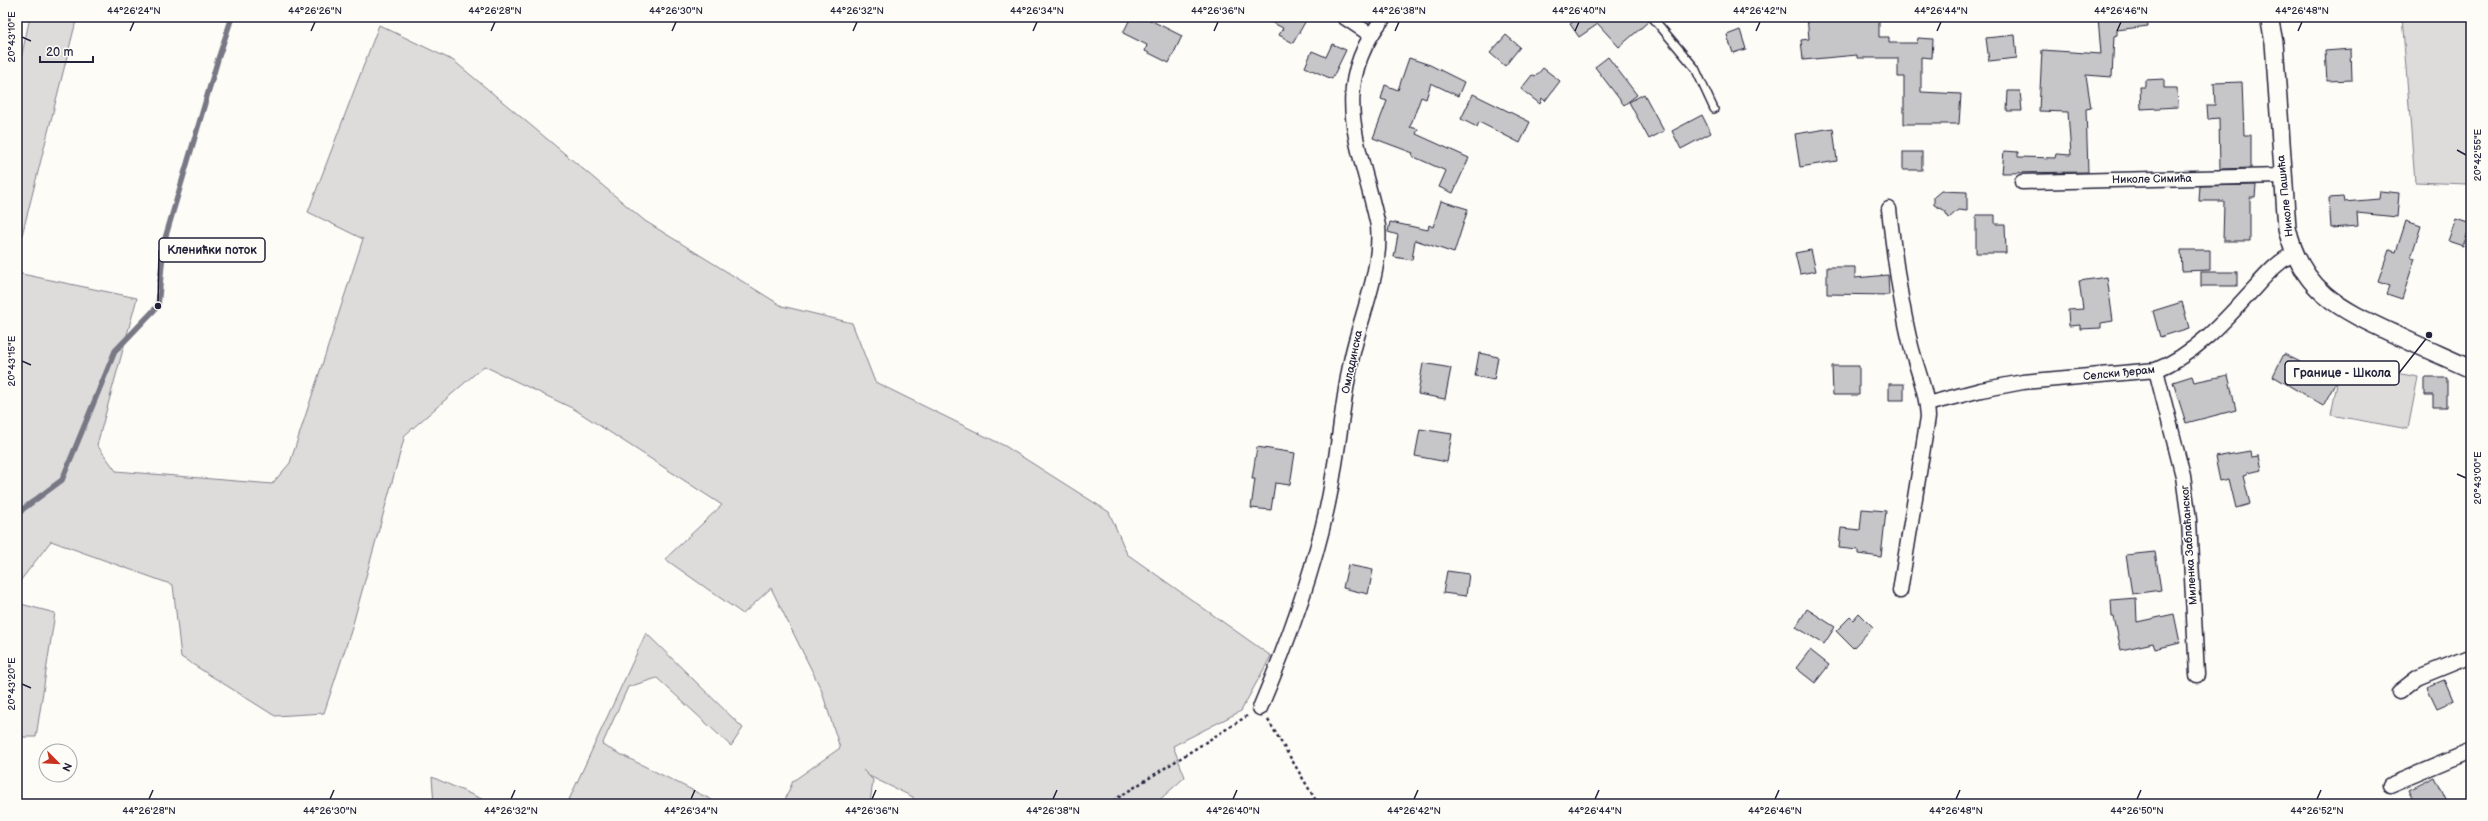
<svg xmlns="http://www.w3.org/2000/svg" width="2488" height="821" font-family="'Balsamiq Sans',sans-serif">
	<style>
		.green { fill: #dddcdb; stroke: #807f8b }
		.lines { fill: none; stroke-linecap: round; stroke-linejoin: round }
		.stream { stroke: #787885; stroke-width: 5.5 }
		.building { fill: #c6c6c8; stroke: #22223b }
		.service-casing { stroke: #22223b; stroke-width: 10 }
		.minor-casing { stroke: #22223b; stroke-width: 17 }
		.tertiary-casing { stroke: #22223b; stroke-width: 20 }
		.path { stroke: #22223b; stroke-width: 2.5; stroke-dasharray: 3 3; stroke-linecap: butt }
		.service { stroke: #fdfcf7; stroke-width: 7 }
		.minor { stroke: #fdfcf7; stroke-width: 14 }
		.tertiary { stroke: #fdfcf7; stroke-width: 17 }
		.ticks { fill: none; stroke: #22223b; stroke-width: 1.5 }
		.labels { text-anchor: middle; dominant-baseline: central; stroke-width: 3; stroke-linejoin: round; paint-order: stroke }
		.street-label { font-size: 11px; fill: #22223b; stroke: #fdfcf7 }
		.leader { fill: none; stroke: #22223b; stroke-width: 1.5 }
		.callout-dot { fill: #22223b; stroke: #fdfcf7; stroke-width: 1.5 }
		.callout { fill: #fdfcf7; stroke: #22223b; stroke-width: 1.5 }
		.callout-label { font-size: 12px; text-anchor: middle; font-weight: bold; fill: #22223b }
		.neatline { fill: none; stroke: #22223b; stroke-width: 1.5 }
		.ticks-label { font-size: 10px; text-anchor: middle; fill: #22223b }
	</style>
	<rect width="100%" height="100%" fill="#fdfcf7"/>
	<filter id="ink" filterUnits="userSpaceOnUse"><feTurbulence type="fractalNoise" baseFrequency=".025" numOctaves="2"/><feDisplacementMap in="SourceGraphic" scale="8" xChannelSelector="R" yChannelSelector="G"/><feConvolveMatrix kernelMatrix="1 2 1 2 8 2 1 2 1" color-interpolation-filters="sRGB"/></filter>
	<g filter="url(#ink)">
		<g class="green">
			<path d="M30,17H77L17,255V77Z"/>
			<path d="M2402,17H2471V154L2467,184L2415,182Z"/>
			<path d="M379,25L454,61L645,221L782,306L852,323L875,382L1005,446L1109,512L1127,554L1271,656L1241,711L1173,746L1185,777L1155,804H914L913,797L869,776L863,770L873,780L870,804H783L793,781L840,748L821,689L771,588L743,614L665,559L722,505L574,409L484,366L405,435L351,631L324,713L275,716L181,657L173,585L51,541L17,585V273L137,298L97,445L116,471L272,484L290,463L363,239L308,212Z"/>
			<path d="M2341,363L2418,377L2408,429L2331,415Z"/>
			<path d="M17,603L55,613L36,737H17Z"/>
			<path d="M646,633L743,728L731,746L657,678L628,687L602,745L720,804H567Z"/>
			<path d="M432,777L493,804H434Z"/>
		</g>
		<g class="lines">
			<path class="stream" d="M17,516L23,509L62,480L115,351L158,306L164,242L218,59L232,17"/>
		</g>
		<g class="building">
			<path d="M1131,17H1144L1182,36L1169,63L1145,51L1147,45L1123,33Z"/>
			<path d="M1261,17H1308L1293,43L1279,35L1283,28Z"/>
			<path d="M1580,17H1647L1649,21L1619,47L1598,24L1579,37L1570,24Z"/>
			<path d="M1807,17H1879V37H1889V43H1917L1918,38L1933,39L1932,58L1921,57V92L1961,94L1959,124H1904V77H1898V58H1857V55L1803,60L1801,40L1809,39Z"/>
			<path d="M2098,17H2147L2148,26L2117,30V35L2114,36L2112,77L2086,75L2091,108L2086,109L2088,172L2002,173L2004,151L2018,152V157L2055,158L2056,154L2071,155L2068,112L2039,111L2042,50L2101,54Z"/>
			<path d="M1740,30L1746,49L1733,53L1727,35Z"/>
			<path d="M1506,35L1520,47L1505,66L1490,53Z"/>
			<path d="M2015,35L2017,58L1989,61L1986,38Z"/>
			<path d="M1332,44L1346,50L1332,79L1305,67L1312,51L1326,57Z"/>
			<path d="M2351,49L2352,80L2327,81L2325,51Z"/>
			<path d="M1608,57L1637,95L1624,105L1595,67Z"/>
			<path d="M1409,58L1430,65L1464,82L1458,96L1431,83L1426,99L1421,97L1410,127L1418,129L1416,134L1469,158L1453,193L1439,187L1446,171L1412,156L1413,153L1373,138L1387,101L1381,99L1385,85L1398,90Z"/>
			<path d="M1543,68L1560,81L1545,101L1542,98L1540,104L1521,89L1532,75L1535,77Z"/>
			<path d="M2164,79V88H2177L2178,107L2141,109L2140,87H2145V80Z"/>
			<path d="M2242,82L2244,135H2251V168L2220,169L2219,118L2208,119L2207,105H2215L2214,83Z"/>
			<path d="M2008,91H2020L2022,111H2007Z"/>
			<path d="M1473,94L1530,122L1520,143L1479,122L1477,127L1461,119Z"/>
			<path d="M1644,94L1664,131L1649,139L1629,102Z"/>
			<path d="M1702,115L1711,133L1681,149L1672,131Z"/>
			<path d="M1833,128L1837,161L1800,167L1795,134Z"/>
			<rect x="1903" y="152" width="19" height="18"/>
			<path d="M2256,185L2255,197H2250V241H2223L2224,201H2199L2200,186Z"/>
			<path d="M1941,191L1967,192V211L1958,210L1949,218L1944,210L1934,205V197Z"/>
			<path d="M2380,191L2399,193L2397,217L2357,213L2358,226L2331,228L2329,198L2343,197L2344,202L2379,199Z"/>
			<path d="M1441,201L1468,209L1454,253L1415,240L1412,260L1394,257L1398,235L1388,232L1390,222L1428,230L1429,225L1433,227Z"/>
			<path d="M1976,215H1995V224H2005L2006,253H1976Z"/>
			<path d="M2456,219L2471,224L2463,246L2448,241Z"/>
			<path d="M2406,221L2421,226L2411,257L2415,258L2402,299L2387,294L2390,286L2378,282L2389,250L2396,252Z"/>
			<path d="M1811,250L1816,271L1800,274L1795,253Z"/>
			<path d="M2181,250H2210V270L2182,271Z"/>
			<path d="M1827,267H1855V278L1888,275L1889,295L1827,294Z"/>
			<rect x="2201" y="272" width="36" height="14"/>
			<path d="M2107,277L2113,321L2101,323V328L2080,329V325L2069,326L2068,310L2083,309L2079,281Z"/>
			<path d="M2182,302L2189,328L2160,337L2153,311Z"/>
			<path d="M1479,353L1498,357L1494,380L1475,376Z"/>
			<path d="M2284,354L2337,380L2323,406L2273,376Z"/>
			<path d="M1423,363L1451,368L1445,399L1418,394Z"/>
			<path d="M1832,366H1859V395H1833Z"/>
			<path d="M2228,375L2236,410L2186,423L2173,382L2192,376L2194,382Z"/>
			<path d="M2425,378H2447V407H2433V395H2425Z"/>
			<rect x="1889" y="384" width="15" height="16"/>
			<path d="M1420,429L1452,434L1447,462L1415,456Z"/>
			<path d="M1257,447L1295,453L1290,485L1275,483L1271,510L1251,508L1255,479H1252Z"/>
			<path d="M2250,451L2251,457L2259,456L2262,470L2247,473V475L2243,476L2250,504L2236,508L2229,479L2220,481L2215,457Z"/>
			<path d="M1862,509L1886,511L1881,557L1858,554V550L1839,548L1841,528L1860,530Z"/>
			<path d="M2155,552L2161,590L2132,594L2126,555Z"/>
			<path d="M1348,565L1373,570L1368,594L1343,588Z"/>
			<path d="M1447,571L1469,574L1466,596L1443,593Z"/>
			<path d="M2136,598L2137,622L2174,614L2180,643L2155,649L2153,643L2121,650L2114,617H2112L2111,600Z"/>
			<path d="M1807,609L1835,627L1824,644L1796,627Z"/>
			<path d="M1859,613L1873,627L1853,648L1836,631L1850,617L1853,620Z"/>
			<path d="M1810,650L1829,665L1815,683L1796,668Z"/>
			<path d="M2444,680L2453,701L2437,708L2427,687Z"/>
			<path d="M2435,777L2448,804H2416L2409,790Z"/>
		</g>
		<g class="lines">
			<g class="service-casing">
				<path id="service" d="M1652,17L1695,68L1714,109"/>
			</g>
			<g class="minor-casing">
				<g id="minor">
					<path d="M1344,17L1371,35"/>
					<path d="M2022,182L2282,176"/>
					<path d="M1889,209C1894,255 1900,301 1911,346C1917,370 1927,392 1928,417L1900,591"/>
					<path d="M2156,370L2183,476L2189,520L2197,675"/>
					<path d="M1927,404L1981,390L2023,382L2156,370C2193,355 2222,324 2248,295C2262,280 2275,263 2293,254"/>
					<path d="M2399,692L2417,678L2471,656"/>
					<path d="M1260,708C1288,642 1312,577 1327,508C1338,459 1341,410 1351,361C1360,316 1382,273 1378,226C1362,148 1326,90 1384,17"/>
					<path d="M2390,785L2471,751"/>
				</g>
			</g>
			<g class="tertiary-casing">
				<path id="tertiary" d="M2269,17L2274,42L2287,228C2301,291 2340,309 2394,334C2419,346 2445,357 2471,369"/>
			</g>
			<g class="path">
				<path d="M1268,720L1318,804"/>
				<path d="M1108,804L1247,716"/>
			</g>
			<use href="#service" class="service"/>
			<use href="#minor" class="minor"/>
			<use href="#tertiary" class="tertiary"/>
		</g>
	</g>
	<path class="ticks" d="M130,31L134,22M311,31L315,22M491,31L495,22M672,31L676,22M853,31L857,22M1033,31L1037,22M1214,31L1218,22M1395,31L1399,22M1575,31L1579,22M1756,31L1760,22M1937,31L1941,22M2117,31L2121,22M2298,31L2302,22M22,37L31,41M2457,150L2466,155M22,361L31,365M2457,474L2466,478M22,684L31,688M149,799L153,790M330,799L334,790M511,799L515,790M691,799L695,790M872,799L876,790M1053,799L1057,790M1233,799L1237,790M1414,799L1418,790M1595,799L1599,790M1775,799L1779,790M1956,799L1960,790M2137,799L2141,790M2317,799L2321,790"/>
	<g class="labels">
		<g class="street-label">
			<text transform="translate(2152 179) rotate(-1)">Николе Симића</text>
			<text transform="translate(2285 196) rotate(-96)">Николе Пашића</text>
			<text transform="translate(1352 362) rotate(-78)">Омладинска</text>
			<text transform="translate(2119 373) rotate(-6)">Селски ђерам</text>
			<text transform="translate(2189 545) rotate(-94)">Миленка Заблаћанског</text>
		</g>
	</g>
	<path class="leader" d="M158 306L159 250M2429 335L2399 373"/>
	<g class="callout-dot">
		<circle cx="158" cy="306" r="4"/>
		<circle cx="2429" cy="335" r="4"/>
	</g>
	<g class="callout">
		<rect x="159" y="238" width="106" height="24" rx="4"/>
		<rect x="2285" y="361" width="114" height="24" rx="4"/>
	</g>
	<g class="callout-label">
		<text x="212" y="254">Кленићки поток</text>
		<text x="2342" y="377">Границе - Школа</text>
	</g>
	<rect width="2488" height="821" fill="none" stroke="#fdfcf7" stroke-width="44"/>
	<g transform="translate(58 763) rotate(114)"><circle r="19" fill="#fdfcf7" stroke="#a5a5ac"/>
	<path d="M0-3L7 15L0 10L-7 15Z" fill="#c8321e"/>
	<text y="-6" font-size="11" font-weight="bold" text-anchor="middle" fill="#22223b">N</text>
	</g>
	<path d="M40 56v6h53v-6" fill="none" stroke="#22223b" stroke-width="2"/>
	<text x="46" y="56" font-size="12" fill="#22223b" stroke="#fdfcf7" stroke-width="3" paint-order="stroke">20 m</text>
	<rect x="22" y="22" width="2444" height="777" class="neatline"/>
	<g class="ticks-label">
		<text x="134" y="14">44°26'24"N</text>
		<text x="315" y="14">44°26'26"N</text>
		<text x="495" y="14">44°26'28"N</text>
		<text x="676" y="14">44°26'30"N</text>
		<text x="857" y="14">44°26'32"N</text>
		<text x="1037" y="14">44°26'34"N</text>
		<text x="1218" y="14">44°26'36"N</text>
		<text x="1399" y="14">44°26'38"N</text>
		<text x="1579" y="14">44°26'40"N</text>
		<text x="1760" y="14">44°26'42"N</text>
		<text x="1941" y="14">44°26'44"N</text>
		<text x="2121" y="14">44°26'46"N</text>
		<text x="2302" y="14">44°26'48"N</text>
		<text transform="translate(11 37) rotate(-90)" y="4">20°43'10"E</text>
		<text transform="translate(2477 155) rotate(-90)" y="4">20°42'55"E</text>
		<text transform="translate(11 361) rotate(-90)" y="4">20°43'15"E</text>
		<text transform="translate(2477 478) rotate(-90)" y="4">20°43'00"E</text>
		<text transform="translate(11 684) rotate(-90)" y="4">20°43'20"E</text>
		<text x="149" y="814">44°26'28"N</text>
		<text x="330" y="814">44°26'30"N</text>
		<text x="511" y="814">44°26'32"N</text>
		<text x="691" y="814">44°26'34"N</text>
		<text x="872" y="814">44°26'36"N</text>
		<text x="1053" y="814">44°26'38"N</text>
		<text x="1233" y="814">44°26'40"N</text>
		<text x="1414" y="814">44°26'42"N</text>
		<text x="1595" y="814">44°26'44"N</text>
		<text x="1775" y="814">44°26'46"N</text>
		<text x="1956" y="814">44°26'48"N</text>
		<text x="2137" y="814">44°26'50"N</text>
		<text x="2317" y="814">44°26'52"N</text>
	</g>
</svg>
